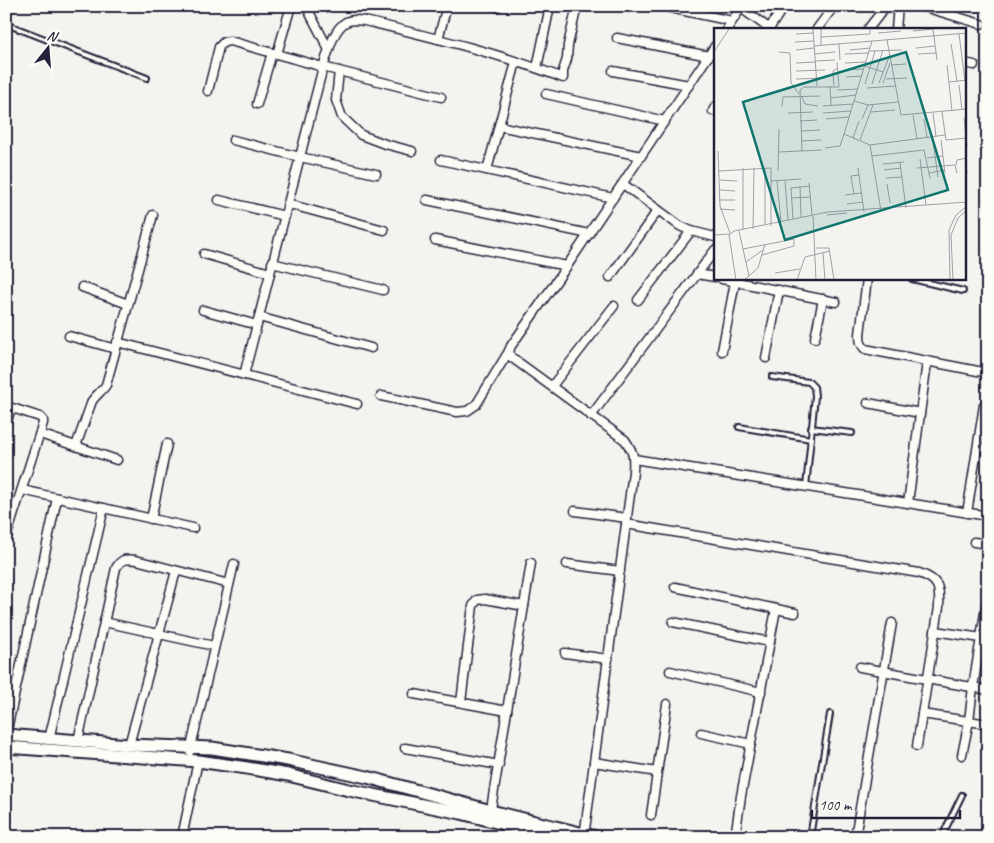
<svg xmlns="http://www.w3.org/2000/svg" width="994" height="843" font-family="Caveat,sans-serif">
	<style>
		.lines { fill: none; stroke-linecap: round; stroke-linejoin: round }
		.service-casing { stroke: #22223b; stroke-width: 8 }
		.minor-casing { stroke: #22223b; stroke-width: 11 }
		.secondary-casing { stroke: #22223b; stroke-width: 15 }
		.service { stroke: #fdfcf7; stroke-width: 4 }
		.minor { stroke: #fdfcf7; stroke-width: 8 }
		.secondary { stroke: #fdfcf7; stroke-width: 11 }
		.inset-road { fill: none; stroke: #a09fa7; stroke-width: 1 }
		.view { fill: #0f766e; fill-opacity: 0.15; stroke: #0f766e; stroke-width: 2.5 }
		.inset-edge { fill: none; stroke: #22223b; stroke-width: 2.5 }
	</style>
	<rect width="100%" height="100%" fill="#f4f3ef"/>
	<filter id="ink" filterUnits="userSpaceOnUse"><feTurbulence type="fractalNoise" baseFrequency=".02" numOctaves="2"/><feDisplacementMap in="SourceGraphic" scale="10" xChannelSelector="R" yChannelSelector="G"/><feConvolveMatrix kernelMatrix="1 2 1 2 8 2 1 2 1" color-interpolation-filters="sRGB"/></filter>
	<g filter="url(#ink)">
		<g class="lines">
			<g class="service-casing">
				<g id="service">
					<path d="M6,24L147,78"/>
					<path d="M912,279L963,291"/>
					<path d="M772,377L809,382L814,387L815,396L806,487"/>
					<path d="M739,427L811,439"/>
					<path d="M811,428L852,433"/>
					<path d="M810,837L830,714"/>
					<path d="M943,837L945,830L962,795"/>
				</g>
			</g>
			<g class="minor-casing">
				<g id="minor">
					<path d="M306,6L329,50"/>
					<path d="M494,6L497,7"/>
					<path d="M661,6L732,21"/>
					<path d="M921,6L981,24"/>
					<path d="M741,8L770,29"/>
					<path d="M727,29L742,6"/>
					<path d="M769,29L784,6"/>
					<path d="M817,29L834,6"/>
					<path d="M868,29L886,6"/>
					<path d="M896,29L898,6"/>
					<path d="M617,38L709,56"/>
					<path d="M438,39L447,6"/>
					<path d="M277,54L291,6"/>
					<path d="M965,63L974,65"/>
					<path d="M537,68L550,6"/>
					<path d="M339,71L336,100L342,117L361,135L385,144L412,151"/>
					<path d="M613,71L689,85"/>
					<path d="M208,91L219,47L224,42L230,41L323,67L441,97"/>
					<path d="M546,94L665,121"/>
					<path d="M257,104L272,53"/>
					<path d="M713,111L715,107"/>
					<path d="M499,126L641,156"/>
					<path d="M233,140L300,157L376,174"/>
					<path d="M441,160L613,198"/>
					<path d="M487,170L516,62"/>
					<path d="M623,184L680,226L691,231L715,237"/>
					<path d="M219,200L285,216"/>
					<path d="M427,200L589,234"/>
					<path d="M288,204L384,230"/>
					<path d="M435,240L567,266"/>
					<path d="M204,254L270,273"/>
					<path d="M272,263L383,290"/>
					<path d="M697,274L715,277"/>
					<path d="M610,277L658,210"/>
					<path d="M722,279L836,302"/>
					<path d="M867,279L860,334C860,340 860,344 865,349L988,373"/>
					<path d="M82,287L128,304"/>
					<path d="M638,300L691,231"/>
					<path d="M203,310L257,325"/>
					<path d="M259,317L371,348"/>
					<path d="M69,336L116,349"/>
					<path d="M815,338L823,299"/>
					<path d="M117,342L357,404"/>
					<path d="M722,351L735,282"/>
					<path d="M766,358L779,290"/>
					<path d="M244,375L323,67C328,54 333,29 346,22C351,19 358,20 365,21C431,37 499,53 563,78V71L567,59L568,45L577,6"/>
					<path d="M552,386L614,306"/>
					<path d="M381,396L457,412L467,411L476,405L509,351"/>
					<path d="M868,403L920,413"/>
					<path d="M6,406L40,417L43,420V423L6,538"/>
					<path d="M591,416L715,250"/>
					<path d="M6,424L11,408"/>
					<path d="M40,434L117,460"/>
					<path d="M76,446L92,401C96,395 102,391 106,385L153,215"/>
					<path d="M634,459L988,516"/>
					<path d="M22,490L193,528"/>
					<path d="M908,503L927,362"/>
					<path d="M575,511L627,518"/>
					<path d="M967,513L984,405"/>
					<path d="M151,519L167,444"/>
					<path d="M626,524L919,573C939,580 940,587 939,607L917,746"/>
					<path d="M974,542L988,544"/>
					<path d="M567,564L620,571"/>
					<path d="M675,587L795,613"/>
					<path d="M104,622L214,646"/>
					<path d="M673,622L770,642"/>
					<path d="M935,631L988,639"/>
					<path d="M565,653L608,659"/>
					<path d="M860,667L988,690"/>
					<path d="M670,671L761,692"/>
					<path d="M414,694L507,711"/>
					<path d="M461,702L473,606L477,600L485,599L524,606"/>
					<path d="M922,714L988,724"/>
					<path d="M701,733L751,744"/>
					<path d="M6,734L57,498"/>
					<path d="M49,739L104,508"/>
					<path d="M78,741L116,568C122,558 125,559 136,560L229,584"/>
					<path d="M129,745L176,571"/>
					<path d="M405,748L499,765"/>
					<path d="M190,751L234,564"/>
					<path d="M962,755L969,721L973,687L988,594"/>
					<path d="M594,762L657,772"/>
					<path d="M490,815L531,563"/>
					<path d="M651,815L667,704"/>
					<path d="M182,837L198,761"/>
					<path d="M584,837L633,472C634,457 634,453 625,440L511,357L509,351L511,346L567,266L715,46"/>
					<path d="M735,837L741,796L776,609"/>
					<path d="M855,837L892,623"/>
				</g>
			</g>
			<g class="secondary-casing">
				<g id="secondary">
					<path d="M6,735L129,745L212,748L288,760L367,777L491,811L596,837"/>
					<path d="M6,747L198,761L247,768L288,775L349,790L461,813L554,837"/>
				</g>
			</g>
			<use href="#service" class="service"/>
			<use href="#minor" class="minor"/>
			<use href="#secondary" class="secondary"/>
		</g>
	</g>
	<g transform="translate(714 28)">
		<rect width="252" height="252" fill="#f4f3ef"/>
		<path class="inset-road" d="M99,1L103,58M107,1V17M219,1L223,32M199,3L219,1M164,5L187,3M82,6L99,5M245,6L251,53M107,9L156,6V1M173,12L187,87L253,81M158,13L130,106L156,117L167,183M81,14L100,13M125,16L126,32M237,16L243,53M100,18L253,5M202,20L221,18M82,22L100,20M136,22L156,20M155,23L188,22M0,24L15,1M65,24L76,25L77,55L85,66M101,26L121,24M131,26L155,25M204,26L222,25M101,33L121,32M82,35L101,34M131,35L152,34M177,37L192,36M233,37L238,83M151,38L169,44M132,42L150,41M82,43L111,42M132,49L148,48M82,51L111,50M172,51L193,50M235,54L253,52M165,55L175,29M169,55L176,35M151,56L161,23M158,56L169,22M245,57L248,82M116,58L117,77M120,58L119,43L123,41M153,60L181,58M123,62L144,61M88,69L91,76L104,78M117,70L142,67M140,73L154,77L184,74M68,78L69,69L106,68M109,78L139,76M157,84L181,82M228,84L232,112L253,110M74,85L99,84M109,85L137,83M219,85L222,108M199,87L203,111M250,90L253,118M112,91L135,89M148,91L154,77M210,91L213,109M86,93L103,92M87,103L106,102M139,110L145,93M146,112L159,77M227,112L231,145M87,113L107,112M219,113L224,149M156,117L231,107M111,120L126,118L130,106M4,123L6,178L16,205M88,123L86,62L90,59H125L123,34M65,124L108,122M158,128L210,122L216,150M213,130L229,128M251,130L253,145M206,131L212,177M186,135L192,180M169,136L190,134M242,137L243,132L253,130M144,140L150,184M203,140L241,137L243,145M170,142L187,140M5,143L57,140V198M64,143L65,101M215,145L231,142M172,150L188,149M6,152L23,153M71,152L74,192M57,153L87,151M63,153L67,194M95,155L98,187M173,156L176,175M86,158L87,189M6,162L21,163M140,166L137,148L145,147M131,167L147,165M77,170L96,169M5,172H21M133,176L149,174M6,181L21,182M113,187L133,185M99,188L102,252M79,191L77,160L96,158M51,196V140M29,201V140M39,201L40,140M25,203L35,248M0,207L16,206M102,220H115L120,252M29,221L80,211V218L48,227M109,225L111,252M32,234L49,222M61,245L86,241M22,252L15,207L20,203L114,184L253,174M30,252L44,240L51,216M83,252L91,229L116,223M236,252L235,202L242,187L253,178M239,252L237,207L244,190L253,182"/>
		<path class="view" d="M192,24L234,162L71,212L29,74Z"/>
		<rect width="252" height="252" class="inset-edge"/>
	</g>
	<rect width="994" height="843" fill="none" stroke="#fdfcf7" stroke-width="25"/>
	<rect x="12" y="12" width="969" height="818" fill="none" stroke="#22223b" stroke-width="2" filter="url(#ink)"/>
	<g transform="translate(48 48) rotate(17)" stroke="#fdfcf7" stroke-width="4" paint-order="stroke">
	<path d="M0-4L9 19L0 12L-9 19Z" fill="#22223b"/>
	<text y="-8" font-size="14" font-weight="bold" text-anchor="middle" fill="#22223b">N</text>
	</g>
	<path d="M812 810v8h148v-8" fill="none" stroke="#22223b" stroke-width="2.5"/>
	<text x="819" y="810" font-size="15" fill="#22223b" stroke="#fdfcf7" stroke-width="4" paint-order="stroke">100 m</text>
</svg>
